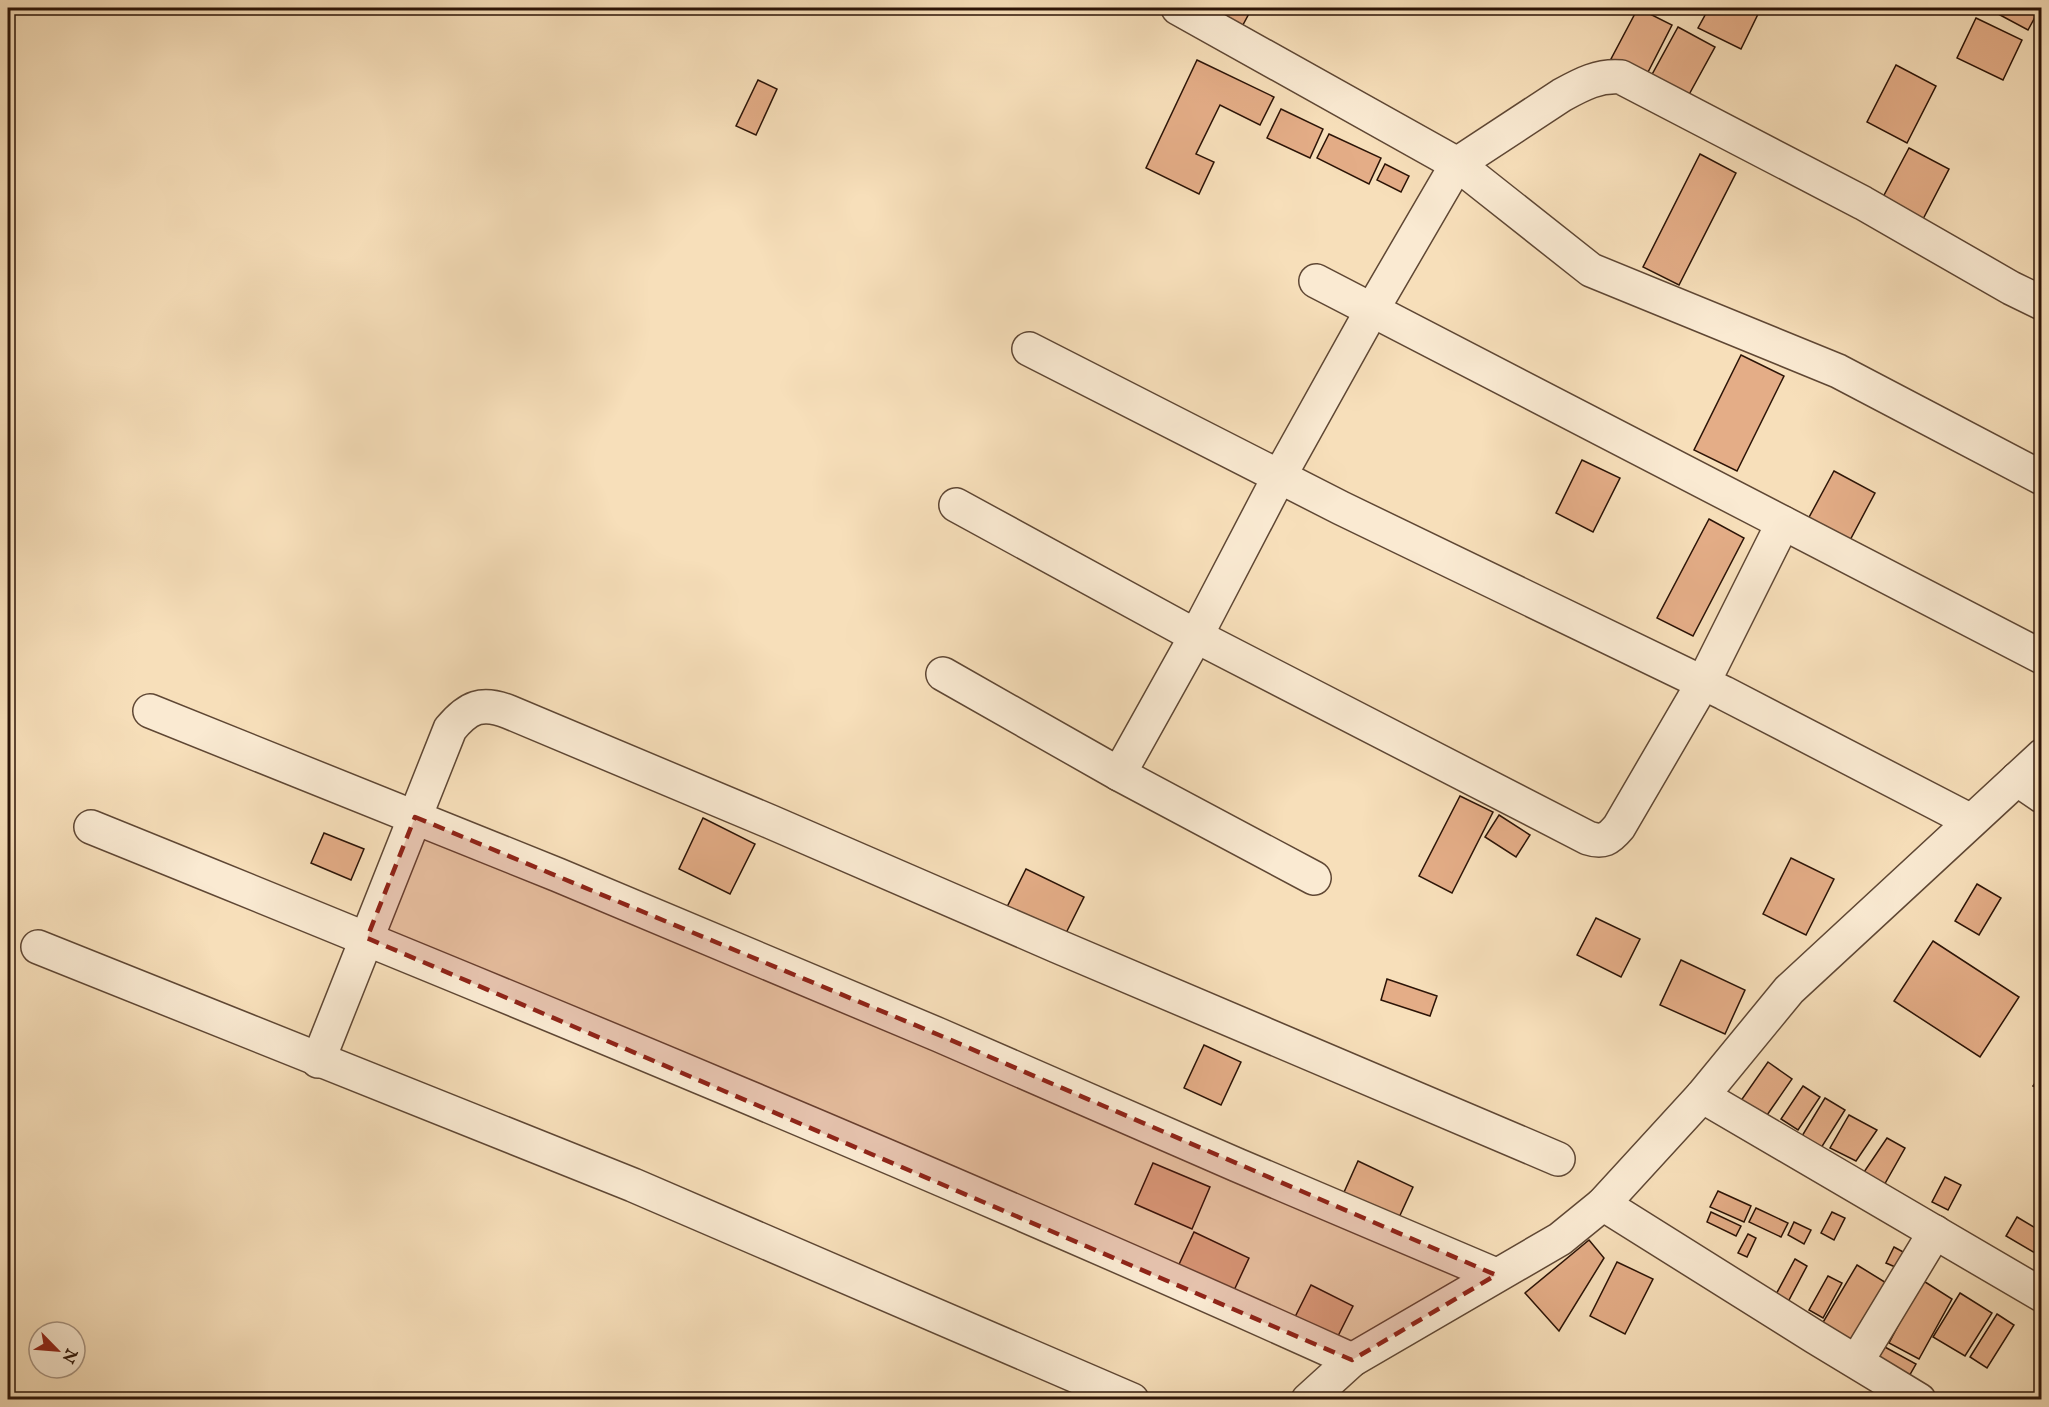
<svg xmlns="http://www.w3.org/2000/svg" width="2049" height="1407" font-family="'IM FELL English',serif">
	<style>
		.building { fill: #e4ad87; stroke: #2c1407; stroke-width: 1.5 }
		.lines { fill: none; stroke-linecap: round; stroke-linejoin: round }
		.street-casing { stroke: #5f4734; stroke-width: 36 }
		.street { stroke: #faead2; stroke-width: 33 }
		.marked { fill: #8f2418; fill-opacity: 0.2; stroke: #8f2418; stroke-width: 4.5; stroke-dasharray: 12 8; stroke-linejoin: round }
	</style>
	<rect width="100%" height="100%" fill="#f7dfba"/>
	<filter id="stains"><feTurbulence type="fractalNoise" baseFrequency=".00333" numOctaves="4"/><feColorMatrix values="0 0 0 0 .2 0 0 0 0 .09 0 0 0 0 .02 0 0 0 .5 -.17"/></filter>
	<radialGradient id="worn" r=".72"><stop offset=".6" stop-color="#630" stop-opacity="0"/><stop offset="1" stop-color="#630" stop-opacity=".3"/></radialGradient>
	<g class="building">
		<path d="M1187,8H1252L1238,34Z"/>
		<path d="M1638,8L1672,25L1645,78L1611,59Z"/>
		<path d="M1709,8H1761L1741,49L1698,28Z"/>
		<path d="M1987,8H2040L2028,30Z"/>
		<path d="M1976,18L2022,40L2003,80L1957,58Z"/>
		<path d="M1678,27L1715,47L1686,100L1649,80Z"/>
		<path d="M1197,60L1274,97L1260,125L1220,105L1196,154L1214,162L1199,194L1146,168Z"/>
		<path d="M1896,65L1936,86L1907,143L1867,122Z"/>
		<path d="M758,80L777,89L756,135L736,126Z"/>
		<path d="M1281,109L1323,129L1310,158L1267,138Z"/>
		<path d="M1329,134L1381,158L1369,184L1317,158Z"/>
		<path d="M1909,148L1949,169L1922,221L1882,199Z"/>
		<path d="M1700,154L1736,173L1679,285L1643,267Z"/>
		<path d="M1385,164L1409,176L1401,192L1377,180Z"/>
		<path d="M1741,355L1784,376L1737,471L1694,450Z"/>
		<path d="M1582,460L1620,478L1593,532L1556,513Z"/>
		<path d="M1834,471L1875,493L1848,544L1807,521Z"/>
		<path d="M1709,519L1744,538L1693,636L1657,618Z"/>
		<path d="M1460,796L1493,812L1452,893L1419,876Z"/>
		<path d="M1499,815L1530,835L1516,857L1485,837Z"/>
		<path d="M703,818L755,844L730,894L679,869Z"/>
		<path d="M324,833L364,849L351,880L311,863Z"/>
		<path d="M1791,858L1834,879L1806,935L1763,914Z"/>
		<path d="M1026,869L1084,897L1062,941L1004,913Z"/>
		<path d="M1977,884L2001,898L1979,935L1955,921Z"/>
		<path d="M1596,918L1640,939L1621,977L1577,955Z"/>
		<path d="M1933,941L2019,997L1980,1057L1894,1001Z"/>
		<path d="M1681,960L1745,990L1725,1034L1660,1005Z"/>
		<path d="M1387,979L1437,996L1430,1016L1381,1000Z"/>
		<path d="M1204,1045L1241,1062L1221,1105L1184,1088Z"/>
		<path d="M1768,1062L1792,1079L1765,1118L1740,1102Z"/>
		<path d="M2042,1072V1091L2033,1086Z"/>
		<path d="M1803,1086L1820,1097L1798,1130L1781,1119Z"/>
		<path d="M1825,1098L1845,1110L1821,1148L1802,1136Z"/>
		<path d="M1849,1115L1877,1130L1856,1161L1830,1148Z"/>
		<path d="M1887,1138L1905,1148L1883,1187L1862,1175Z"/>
		<path d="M1358,1161L1413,1187L1396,1224L1341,1199Z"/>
		<path d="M1153,1163L1210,1187L1192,1229L1135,1204Z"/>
		<path d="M1945,1177L1961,1185L1948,1210L1932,1202Z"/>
		<path d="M1718,1191L1751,1206L1744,1222L1710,1207Z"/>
		<path d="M1756,1208L1788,1223L1781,1237L1749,1222Z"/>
		<path d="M1711,1212L1741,1226L1736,1236L1707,1222Z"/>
		<path d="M1832,1212L1845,1218L1834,1240L1821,1233Z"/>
		<path d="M2017,1217L2042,1232V1241L2035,1253L2006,1236Z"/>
		<path d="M1794,1222L1811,1230L1804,1244L1788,1235Z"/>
		<path d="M1194,1232L1249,1258L1230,1299L1175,1273Z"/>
		<path d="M1748,1234L1756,1238L1747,1257L1738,1253Z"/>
		<path d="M1589,1240L1604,1258L1559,1331L1525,1293Z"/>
		<path d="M1894,1247L1907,1254L1900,1269L1886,1263Z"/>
		<path d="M1795,1259L1807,1266L1780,1317L1767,1311Z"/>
		<path d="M1617,1262L1653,1279L1625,1334L1590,1316Z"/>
		<path d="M1857,1265L1888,1284L1853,1342L1822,1324Z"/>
		<path d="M1828,1276L1842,1283L1823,1318L1809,1310Z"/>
		<path d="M1922,1280L1952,1299L1919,1359L1889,1343Z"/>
		<path d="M1311,1285L1353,1306L1331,1350L1289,1329Z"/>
		<path d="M1960,1293L1992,1313L1965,1356L1933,1337Z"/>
		<path d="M1997,1314L2014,1325L1987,1368L1970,1357Z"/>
		<path d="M1883,1346L1916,1364L1904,1385L1872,1368Z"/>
	</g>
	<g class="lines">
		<g class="street-casing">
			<g id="street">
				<path d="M1178,8L1457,164L1591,270L1838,371L2042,478"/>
				<path d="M1316,281L2042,657"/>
				<path d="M1029,349L1341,508L1724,693L1971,821"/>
				<path d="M956,505L1196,636L1588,838C1603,843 1609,839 1619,827L1703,683L1783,523"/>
				<path d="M943,674L1119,774L1196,636L1279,477L1372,310L1457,164L1562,95C1582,84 1599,75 1621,77L1863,203L2011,288L2042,303"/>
				<path d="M150,711L558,875L939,1035L1237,1165L1496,1275"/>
				<path d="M1119,774L1314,878"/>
				<path d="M2017,779L2042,796"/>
				<path d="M91,827C514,998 936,1172 1352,1360"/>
				<path d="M38,947L633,1185L1132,1400"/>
				<path d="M318,1061L450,729C468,707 482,701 509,712L771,822L1057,946L1558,1159"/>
				<path d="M1702,1096L2042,1295"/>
				<path d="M1603,1204L1815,1337L1919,1400"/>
				<path d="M1857,1361L1935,1232"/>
				<path d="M1308,1400L1352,1360L1560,1239L1603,1204L1702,1096L1789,990L2042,756"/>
			</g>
		</g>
		<use href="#street" class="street"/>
	</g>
	<path class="marked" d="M415,817L939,1035L1496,1275L1352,1360L367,938Z"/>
	<rect width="2049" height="1407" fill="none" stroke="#f7dfba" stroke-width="30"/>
	<rect x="9" y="9" width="2031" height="1389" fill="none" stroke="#2c1407" stroke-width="3"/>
	<rect x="15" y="15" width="2019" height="1377" fill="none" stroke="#2c1407" stroke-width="1.5"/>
	<g transform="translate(57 1350) rotate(115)"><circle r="28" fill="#faead2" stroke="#a89481" stroke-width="1.5"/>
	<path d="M0-4.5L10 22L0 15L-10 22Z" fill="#8f2418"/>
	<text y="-9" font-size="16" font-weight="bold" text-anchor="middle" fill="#2c1407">N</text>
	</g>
	<rect width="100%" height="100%" filter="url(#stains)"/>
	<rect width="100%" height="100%" fill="url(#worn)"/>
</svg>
